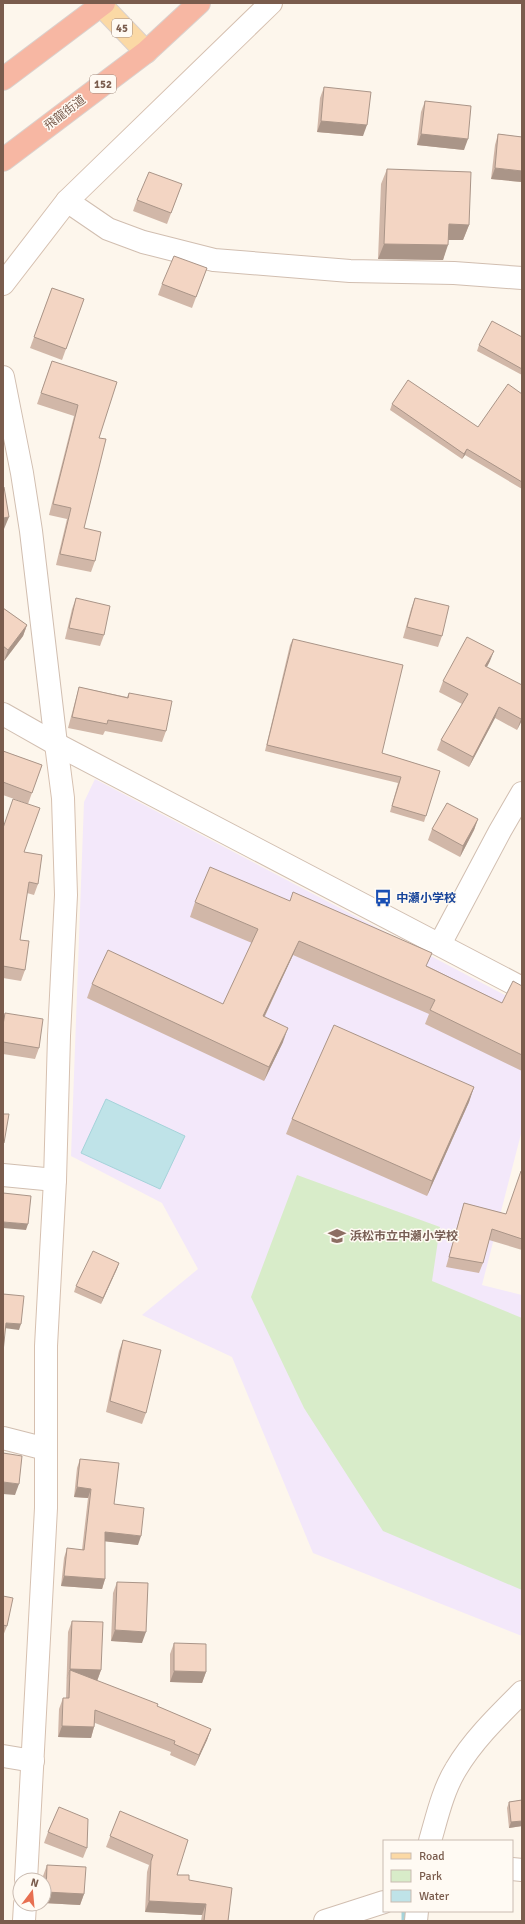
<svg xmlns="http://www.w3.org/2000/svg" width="525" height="1924" font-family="Signika,'Noto Sans JP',sans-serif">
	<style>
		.education { fill: #f3e8fa }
		.green { fill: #d8ecc9 }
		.water { fill: #bfe3e8; stroke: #a5d3da }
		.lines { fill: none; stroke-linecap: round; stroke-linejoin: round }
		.stream { stroke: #a5d3da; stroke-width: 7 }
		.street-casing { stroke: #d1beb0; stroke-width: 24 }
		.secondary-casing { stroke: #d6c0b0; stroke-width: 24 }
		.primary-casing { stroke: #dad1cd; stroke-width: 24 }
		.highway-casing { stroke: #dad1cd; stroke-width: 24 }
		.street { stroke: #fff; stroke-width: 22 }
		.secondary { stroke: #fff; stroke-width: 22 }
		.primary { stroke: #fbd9a5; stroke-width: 22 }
		.highway { stroke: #f7b7a3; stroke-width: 22 }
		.wall { fill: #d1b7a8 }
		.shaded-wall { fill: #aa9588 }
		.building { fill: #f3d5c3; stroke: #aa9588 }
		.labels { text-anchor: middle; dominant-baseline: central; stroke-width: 3; stroke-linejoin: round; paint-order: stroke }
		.shield { fill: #fffaf3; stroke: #a28b7f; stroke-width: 1 }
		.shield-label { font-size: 11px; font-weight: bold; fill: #7a5c4d }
		.street-label { font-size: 12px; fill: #7a5c4d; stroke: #fffaf3 }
		.transit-label { font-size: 12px; font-weight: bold; fill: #164399; stroke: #fffaf3; text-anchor: start }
		.education-label { font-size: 12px; font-weight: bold; fill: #785e54; stroke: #fffaf3; text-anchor: start }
	</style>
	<rect width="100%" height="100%" fill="#fdf6ec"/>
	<path class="education" d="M95,779L522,1004V1130L482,1285L522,1295V1636L313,1553L232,1357L142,1315L198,1269L162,1203L71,1156L84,802Z"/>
	<path class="green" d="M297,1175L440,1227L432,1281L522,1318V1590L383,1531L304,1408L251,1297Z"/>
	<path class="water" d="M106,1099L185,1136L160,1189L81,1153Z"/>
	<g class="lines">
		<path class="stream" d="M405,1911V1921"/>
		<g class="street-casing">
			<g id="street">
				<path d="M67,201L108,229L143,242L214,260L350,271L454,273L522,278"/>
				<path d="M3,377L22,473L31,531L56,744"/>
				<path d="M3,714L56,744L522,988"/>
				<path d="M440,944L500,831L522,793"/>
				<path d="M3,1175L55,1180"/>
				<path d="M3,1438L46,1449"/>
				<path d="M3,1756L33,1761"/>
				<path d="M430,1841C437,1817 443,1790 456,1769C473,1740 499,1715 522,1692"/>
				<path d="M512,1869L522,1870"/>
				<path d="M325,1921L384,1902"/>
				<path d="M416,1921L417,1911"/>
			</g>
		</g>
		<g class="secondary-casing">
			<g id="secondary">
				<path d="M3,284L67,201L271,3"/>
				<path d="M26,1880L46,1508V1346L55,1180L59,1036L66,895L63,798L56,744"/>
				<path d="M24,1921L25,1904"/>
			</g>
		</g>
		<g class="primary-casing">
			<path id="primary" d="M99,3L146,52"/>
		</g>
		<g class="highway-casing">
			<g id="highway">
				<path d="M3,79L104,3"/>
				<path d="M3,160L146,52L199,3"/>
			</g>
		</g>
		<use href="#street" class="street"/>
		<use href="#secondary" class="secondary"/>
		<use href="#primary" class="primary"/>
		<use href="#highway" class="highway"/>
	</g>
	<g class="wall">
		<path d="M324,87L363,136L317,132L320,98Z"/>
		<path d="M425,101L464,150L417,145L421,112Z"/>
		<path d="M498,134L522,137V182L491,179L495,145Z"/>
		<path d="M387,169L469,225L463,240H448L443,260L378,259L381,184Z"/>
		<path d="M182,184L167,224L133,211L137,200Z"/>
		<path d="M207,268L192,308L158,295L162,284Z"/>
		<path d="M52,288L84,299L62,360L30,348Z"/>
		<path d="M522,337V375L477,351L479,345Z"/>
		<path d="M52,361L99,438L84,528L95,561L91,572L56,565L67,519L49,515L74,416L37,404Z"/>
		<path d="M522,394V489L465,455L462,459L390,410L392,404L478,427Z"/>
		<path d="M76,598L104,635L100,646L65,639L72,609Z"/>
		<path d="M415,598L442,636L438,647L403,638L411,609Z"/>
		<path d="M3,608L27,625L23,636L4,661L3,660Z"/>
		<path d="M293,639L382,753L440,771L424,822L390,812L398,783L265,751L290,645Z"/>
		<path d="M490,661L487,667L522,720L517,730L495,718L469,767L437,750L441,740L462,704L439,692L443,681Z"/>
		<path d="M79,687L127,697L129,693L166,731L162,742L105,731L103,735L68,728L76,698Z"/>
		<path d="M3,751L42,765L28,804L3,795Z"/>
		<path d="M478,819L474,830L460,857L428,840L432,829Z"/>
		<path d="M3,827L24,852L38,884L34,895L27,893L20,940L25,970L21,981L3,978Z"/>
		<path d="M195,902L427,966L502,1003L522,986V1071L425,1024L429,1014L293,955L265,1016L283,1042L264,1081L87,998L92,984L223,1004L252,943L190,917Z"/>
		<path d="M5,1013L39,1048L35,1059L3,1054V1018Z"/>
		<path d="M474,1087L469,1102L427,1196L286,1134L292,1119Z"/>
		<path d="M522,1171V1250L489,1240L483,1263L479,1273L446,1267L461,1213L464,1203L506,1214Z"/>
		<path d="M119,1263L101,1304L74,1292L76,1286Z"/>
		<path d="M123,1340L146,1413L142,1424L106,1412L119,1351Z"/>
		<path d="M80,1459L114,1504L138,1545L105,1541V1579L102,1589L61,1586L64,1558L67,1548L82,1550L88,1498L74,1497L77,1468Z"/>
		<path d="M117,1582L142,1643L111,1641L113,1593Z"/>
		<path d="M3,1596L7,1626L3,1636Z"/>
		<path d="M72,1621L101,1670L97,1681L211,1729L207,1740L195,1766L170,1755L171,1752L95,1723L91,1738L58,1737L59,1709L63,1698H66L68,1632Z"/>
		<path d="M174,1643L206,1672L202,1683L170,1682V1654Z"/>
		<path d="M522,1800V1826L509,1828L507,1808L509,1802Z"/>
		<path d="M120,1811L177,1875L189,1880L228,1921H201L202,1915L145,1912L147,1872L149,1865L106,1847Z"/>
		<path d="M48,1832L87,1848L83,1858L44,1843Z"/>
		<path d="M47,1865L84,1894L80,1905L44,1903V1880H43V1876Z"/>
	</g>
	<g class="shaded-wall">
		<path d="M321,121L367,125L363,136L317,132Z"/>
		<path d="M421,134L468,139L464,150L417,145Z"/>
		<path d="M495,168L522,171V182L491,179Z"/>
		<path d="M449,224L469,225L463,240H443Z"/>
		<path d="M384,244L448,245L443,260L378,259Z"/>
		<path d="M467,449L465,455L462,459L464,454Z"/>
		<path d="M9,517L4,529H3V518Z"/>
		<path d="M27,625L23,636L4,661L8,650Z"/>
		<path d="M494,651L490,661L481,677L485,666Z"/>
		<path d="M499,707L495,718L469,767L473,757Z"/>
		<path d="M522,717V720L517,730L521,719Z"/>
		<path d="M478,819L474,830L460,857L463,846Z"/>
		<path d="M299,941L293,955L258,1030L263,1016Z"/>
		<path d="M288,1028L283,1042L264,1081L269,1067Z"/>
		<path d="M474,1087L469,1102L427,1196L432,1181Z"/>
		<path d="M3,1222L28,1224L26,1230L3,1228Z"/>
		<path d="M119,1263L117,1269L101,1304L103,1298Z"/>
		<path d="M6,1323L21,1324L19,1330L4,1328Z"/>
		<path d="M3,1482L19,1484L15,1495L3,1494Z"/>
		<path d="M77,1487L91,1489L88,1498L74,1497Z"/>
		<path d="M105,1532L141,1536L138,1545L102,1541Z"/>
		<path d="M64,1576L105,1579L102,1589L61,1586Z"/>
		<path d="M115,1630L146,1632L142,1643L111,1641Z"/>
		<path d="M70,1669L101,1670L97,1681L70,1670L66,1680Z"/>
		<path d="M174,1671L206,1672L202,1683L170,1682Z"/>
		<path d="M62,1726L94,1727L91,1738L58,1737Z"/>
		<path d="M211,1729L207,1740L195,1766L199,1755Z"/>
		<path d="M522,1821V1826L509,1828L511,1822Z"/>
		<path d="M46,1892L84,1894L80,1905L44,1903V1897Z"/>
		<path d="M149,1901L206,1904L202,1915L145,1912Z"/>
	</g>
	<g class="building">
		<path d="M324,87L371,92L367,125L321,121Z"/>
		<path d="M425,101L471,106L468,139L421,134Z"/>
		<path d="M498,134L522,137V171L495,168Z"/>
		<path d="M387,169L471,172L469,225L449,224L448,245L384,244Z"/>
		<path d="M149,172L182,184L171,213L137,200Z"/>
		<path d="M174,256L207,268L196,297L162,284Z"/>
		<path d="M52,288L84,299L66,349L34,337Z"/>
		<path d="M492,321L522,337V369L479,345Z"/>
		<path d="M52,361L117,382L99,438L106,439L84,528L101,532L95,561L60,554L71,508L53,504L78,405L41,393Z"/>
		<path d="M408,380L478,427L508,384L522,394V482L467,449L464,454L392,404Z"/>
		<path d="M3,487H4L9,517L3,518Z"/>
		<path d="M76,598L110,606L104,635L69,628Z"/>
		<path d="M415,598L449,606L442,636L407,627Z"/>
		<path d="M3,608L27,625L8,650L3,646Z"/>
		<path d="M467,637L494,651L485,666L522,685V717L521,719L499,707L473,757L441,740L468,694L443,681Z"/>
		<path d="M293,639L403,665L382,753L440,771L426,816L392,806L401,777L267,745Z"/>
		<path d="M79,687L128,698L129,693L172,701L166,731L108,720L107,724L72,717Z"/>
		<path d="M3,751L42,765L32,793L3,782Z"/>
		<path d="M13,799L40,808L24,852L42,855L38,884L29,882L20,940L29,941L25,970L3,966V828Z"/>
		<path d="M447,803L478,819L463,846L432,829Z"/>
		<path d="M210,867L290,901L293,892L432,953L426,966L502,1003L513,981L522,986V1055L430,1010L435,1000L299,941L263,1016L288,1028L269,1067L92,984L108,950L223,1004L258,929L195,902Z"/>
		<path d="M5,1013L43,1019L39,1048L3,1042V1025Z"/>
		<path d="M334,1025L474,1087L432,1181L292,1119Z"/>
		<path d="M3,1114H9L4,1143H3Z"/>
		<path d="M521,1171H522V1239L492,1229L483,1263L449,1257L464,1203L506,1214Z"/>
		<path d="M3,1193L31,1196L28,1224L3,1222Z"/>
		<path d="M93,1251L119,1263L103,1298L76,1286Z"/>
		<path d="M3,1294L24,1296L21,1324L6,1323L3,1352Z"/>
		<path d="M123,1340L161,1350L146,1413L110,1401Z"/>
		<path d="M3,1453L22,1456L19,1484L3,1482Z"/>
		<path d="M80,1459L119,1463L114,1504L144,1508L141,1536L105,1532V1579L64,1576L67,1548L84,1550L91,1489L77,1487Z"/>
		<path d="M117,1582L148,1583L146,1632L115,1630Z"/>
		<path d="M3,1596L13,1598L7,1626L3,1625Z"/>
		<path d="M72,1621L103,1622L101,1670L70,1669Z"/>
		<path d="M174,1643L206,1644V1672L174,1671Z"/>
		<path d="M70,1670L158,1704L157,1706L211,1729L199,1755L174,1744L175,1741L95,1710L94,1727L62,1726L63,1698H69Z"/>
		<path d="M522,1800V1821L511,1822L509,1802Z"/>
		<path d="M59,1807L88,1819L87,1848L48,1832Z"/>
		<path d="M120,1811L188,1840L177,1875H189V1880L232,1888L228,1921H204L206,1904L149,1901L151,1861L153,1855L110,1836Z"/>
		<path d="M47,1865L86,1867L84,1894L46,1892Z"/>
	</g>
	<defs>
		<g id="bus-bare" transform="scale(1.38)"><path d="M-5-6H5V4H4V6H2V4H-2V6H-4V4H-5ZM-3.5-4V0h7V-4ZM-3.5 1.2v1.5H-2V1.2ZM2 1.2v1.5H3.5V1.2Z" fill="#1a4fb4" stroke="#fffaf3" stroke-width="2.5" paint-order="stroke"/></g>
		<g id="school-bare" transform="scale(1.38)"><path d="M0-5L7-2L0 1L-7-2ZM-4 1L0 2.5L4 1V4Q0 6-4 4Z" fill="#8d6e63" stroke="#fffaf3" stroke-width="2.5" paint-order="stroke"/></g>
	</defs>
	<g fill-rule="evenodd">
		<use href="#bus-bare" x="383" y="898"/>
		<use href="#school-bare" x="337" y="1236"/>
	</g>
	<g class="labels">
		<g class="shield">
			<rect x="112" y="19" width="20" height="18" rx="3"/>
			<rect x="90" y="75" width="26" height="18" rx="3"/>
		</g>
		<g class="shield-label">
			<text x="122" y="28">45</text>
			<text x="103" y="84">152</text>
		</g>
		<g class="street-label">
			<text transform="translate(65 113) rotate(-37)">飛龍街道</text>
		</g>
		<g class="transit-label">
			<text x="396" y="898">中瀬小学校</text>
		</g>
		<g class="education-label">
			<text x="350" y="1236">浜松市立中瀬小学校</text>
		</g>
	</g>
	<rect width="525" height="1924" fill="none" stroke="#7a5c4d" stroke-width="8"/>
	<rect x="383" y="1840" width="130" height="72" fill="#fffaf3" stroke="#cabbb1"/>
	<rect x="391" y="1853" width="20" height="6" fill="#fbd9a5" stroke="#cabbb1"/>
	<text x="419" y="1860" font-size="12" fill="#7a5c4d">Road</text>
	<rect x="391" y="1870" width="20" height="12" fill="#d8ecc9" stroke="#cabbb1"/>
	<text x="419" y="1880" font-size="12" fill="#7a5c4d">Park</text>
	<rect x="391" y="1890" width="20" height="12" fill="#bfe3e8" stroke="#cabbb1"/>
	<text x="419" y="1900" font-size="12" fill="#7a5c4d">Water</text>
	<g transform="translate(32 1892) rotate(16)"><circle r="19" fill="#fffaf3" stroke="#cabbb1"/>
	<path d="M0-3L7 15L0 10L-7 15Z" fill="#e76f51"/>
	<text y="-6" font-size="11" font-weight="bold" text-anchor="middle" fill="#7a5c4d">N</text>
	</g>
</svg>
